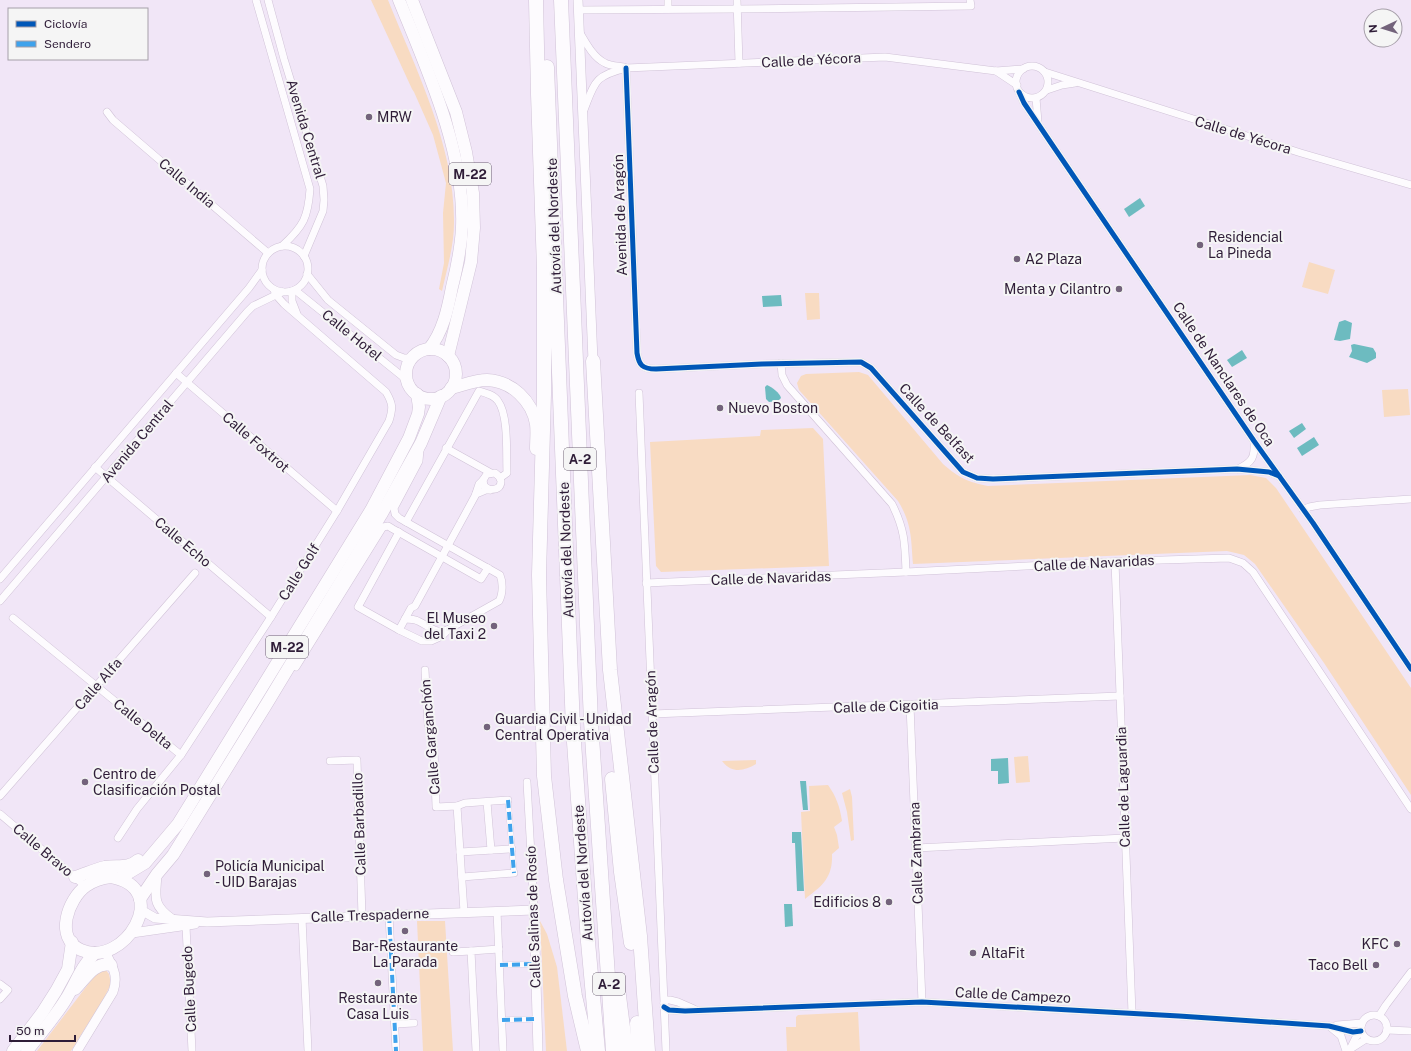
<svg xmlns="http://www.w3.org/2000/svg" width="1411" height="1051" font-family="'Public Sans',sans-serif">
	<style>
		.green { fill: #f8dbc2 }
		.water { fill: #6dbbc0 }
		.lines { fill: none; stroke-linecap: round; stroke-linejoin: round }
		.pedestrian-casing { stroke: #d0c2d7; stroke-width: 6 }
		.minor-casing { stroke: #d0c2d7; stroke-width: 8 }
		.tertiary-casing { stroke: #d0c2d7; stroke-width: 10 }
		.primary-casing { stroke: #d0c2d7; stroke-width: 13 }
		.motorway-casing { stroke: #d0c2d7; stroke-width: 15 }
		.pedestrian { stroke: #fdfbfe; stroke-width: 5.5 }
		.minor { stroke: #fdfbfe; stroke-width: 7 }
		.tertiary { stroke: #fdfbfe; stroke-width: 9 }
		.primary { stroke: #fdfbfe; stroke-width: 12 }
		.motorway { stroke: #fdfbfe; stroke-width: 14 }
		.quiet { stroke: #3ea2ec; stroke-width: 4; stroke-dasharray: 8 4; stroke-linecap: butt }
		.cycleway-casing { stroke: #f5f5f5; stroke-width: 8 }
		.cycleway { stroke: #0057b8; stroke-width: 5 }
		.poi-dot { fill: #73637b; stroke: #f5f5f5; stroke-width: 1.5 }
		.labels { text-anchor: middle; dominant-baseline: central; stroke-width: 4; stroke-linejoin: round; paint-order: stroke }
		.shield { fill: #f5f5f5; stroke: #6a5e71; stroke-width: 1 }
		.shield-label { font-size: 13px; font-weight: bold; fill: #2f1d38 }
		.street-label { font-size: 14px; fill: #2f1d38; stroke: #f5f5f5 }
		.poi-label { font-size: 14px; fill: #2f1d38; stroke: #f5f5f5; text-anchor: start }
	</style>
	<rect width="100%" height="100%" fill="#f1e6f7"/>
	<g class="green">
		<path d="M371,0H388C416,70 455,146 454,223C454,246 447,268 442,291L439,289L444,263L443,213L446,183L433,135L414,92L412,89Z"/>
		<path d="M1309,262L1335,270L1328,294L1302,287Z"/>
		<path d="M805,293H819L820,319L807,320Z"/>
		<path d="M859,372L868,375L943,464C959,478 968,482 988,486L1250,475L1266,478L1276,488L1411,688V795L1324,663L1255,564L1244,555L1227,551L913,564C911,538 912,524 898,501L799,390L797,383L801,376L806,374Z"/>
		<path d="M1408,389L1410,415L1384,417L1382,390Z"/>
		<path d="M813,428L823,439L829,566L661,572L656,566L650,442L760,436L761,430Z"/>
		<path d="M1028,756L1030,782L1016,783L1014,757Z"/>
		<path d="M756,760V764C744,771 732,774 722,761Z"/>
		<path d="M828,785C836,796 840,807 842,821L834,827L837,835L839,848L832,854C833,878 822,886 805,899L801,812L810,811L809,786Z"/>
		<path d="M850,789L852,797L854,840L851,841L847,812L842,793Z"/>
		<path d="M417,921H445L453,1051H423Z"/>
		<path d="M540,921L547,934L557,967L567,1051H546Z"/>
		<path d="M105,969L109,974L111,984L104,998L71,1051H37L96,974Z"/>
		<path d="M858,1012L860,1051H787L786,1027H796V1017L798,1015Z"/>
	</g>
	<g class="water">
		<path d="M1140,198L1145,206L1129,217L1124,209Z"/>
		<path d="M781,295L782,306L763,307L762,296Z"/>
		<path d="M1345,320L1352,323L1350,339L1340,341L1334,340L1339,322Z"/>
		<path d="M1354,344L1373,348L1376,353V358L1367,363L1349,357L1352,351L1351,345Z"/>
		<path d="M1242,350L1247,358L1232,367L1227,360Z"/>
		<path d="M767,385C772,387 780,393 781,398L778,401L769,402L766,399L765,387Z"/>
		<path d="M1302,423L1306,429L1294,438L1289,431Z"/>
		<path d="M1314,437L1319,445L1302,456L1297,448Z"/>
		<path d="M1008,758L1009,783L998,784V771H991V759Z"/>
		<path d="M800,781H806L808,810H803Z"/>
		<path d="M792,832H801L804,891H797L795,843H792Z"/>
		<path d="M784,904H792L793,926L785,927Z"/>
	</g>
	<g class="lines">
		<g class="pedestrian-casing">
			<g id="pedestrian">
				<path d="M508,800L514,873"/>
				<path d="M500,965L535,964"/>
				<path d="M502,1020L536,1019"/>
			</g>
		</g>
		<g class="minor-casing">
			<g id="minor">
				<path d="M256,0L310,189C308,217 304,226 282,246"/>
				<path d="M268,0L284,59L323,186L324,200L323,211L304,256"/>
				<path d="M668,0V9"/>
				<path d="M737,0L739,63"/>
				<path d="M578,10L737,9L971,6L970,0"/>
				<path d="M580,33C586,43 593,57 605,63C610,66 618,66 624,67"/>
				<circle cx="1032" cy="82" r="16"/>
				<path d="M626,68L637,353C639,365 642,369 656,369L762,364L861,362L871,368L963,472L977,478L993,479L1237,469L1269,472L1279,476"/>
				<path d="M996,71L1017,85"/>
				<path d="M1045,72L1301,153L1411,185"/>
				<path d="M1047,90L1062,85L1075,83"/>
				<path d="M1019,92L1024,103L1051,143L1254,441L1313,523L1411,669"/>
				<path d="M1036,98L1038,122"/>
				<path d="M584,110C595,82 594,76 626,68L885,57L996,71L1023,69"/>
				<path d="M107,112L113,120L268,253"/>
				<circle cx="285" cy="269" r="23"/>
				<path d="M307,274L328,300L396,355L404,358H412"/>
				<path d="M295,290L408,381"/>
				<path d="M292,291V301L297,314"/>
				<path d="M781,363L782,375L787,385L892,504C905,530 905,544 906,572"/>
				<path d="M176,373L337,511"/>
				<path d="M639,393L666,1051"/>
				<path d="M446,448L491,473"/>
				<path d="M95,467L271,617"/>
				<path d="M1238,469C1252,462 1255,458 1254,442"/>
				<path d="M476,494C479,493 483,491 486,490C492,489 501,491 501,481C500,477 498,475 495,473L487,474L483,480L484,486L490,490"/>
				<path d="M1303,510L1309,507L1320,505L1411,499"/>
				<path d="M406,522L479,391C486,393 494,395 498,401C509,416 506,455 507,473L500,478"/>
				<path d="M399,532L358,607L399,630L422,641H431L442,636L449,629L499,601C503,594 503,582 500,575L399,518L395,514L394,508L419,461L420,450"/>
				<path d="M1115,562L1132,1013"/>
				<path d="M0,579L249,288L262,270"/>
				<path d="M646,583L906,572L1129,561L1229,558L1243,563L1253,572L1411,809"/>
				<path d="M0,601L247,312L253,306L282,292"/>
				<path d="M13,618L181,755"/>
				<path d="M405,619C409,619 414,619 418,621C428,625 436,635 447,630"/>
				<path d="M399,630L411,608L415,606L475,496L479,484L483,480"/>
				<path d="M296,667L383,527L388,526L393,529L481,579L488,568"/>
				<path d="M425,670L428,724L434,748L436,807L457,806L464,912"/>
				<path d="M910,705L922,1002"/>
				<path d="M652,714L1120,696"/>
				<path d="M330,761L357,760L362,916"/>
				<path d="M527,782L534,910"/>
				<path d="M0,796L195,573"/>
				<path d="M487,802L491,850"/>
				<path d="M457,806L465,803L508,800"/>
				<path d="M0,814L85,886"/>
				<path d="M118,838L137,809L181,755L271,617L337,511L389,421C393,408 393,404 386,392L284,304L276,295L274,290"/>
				<path d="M916,848L1125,838"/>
				<path d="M460,852L512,849"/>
				<path d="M462,877L514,873"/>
				<path d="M497,911L503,1051"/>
				<path d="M389,915L396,1051"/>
				<path d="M302,918L308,1051"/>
				<path d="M186,926L192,1051"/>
				<path d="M453,952L471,951"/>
				<path d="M0,984L8,990L0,999"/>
				<path d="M664,1003L666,1000H670L678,1002L694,1009"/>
				<path d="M664,1007L669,1010L685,1011L922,1002L1179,1016L1329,1026L1353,1032L1361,1031"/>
				<circle cx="1374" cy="1028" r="13"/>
				<path d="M1379,1016L1386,1005L1411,972"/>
				<path d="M395,1024L414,1023"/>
				<path d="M1337,1025L1362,1023"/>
				<path d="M1329,1026L1341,1036L1346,1051"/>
				<path d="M1387,1030L1411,1031"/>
				<path d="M1349,1050L1366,1039"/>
				<path d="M476,1051L471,951L499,949"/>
				<path d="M1349,1051L1356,1037L1361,1032"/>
			</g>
		</g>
		<g class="tertiary-casing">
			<g id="tertiary">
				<path d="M578,0L593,361"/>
				<path d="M157,874C156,896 151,904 172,919"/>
				<path d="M141,910L155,918L207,922L534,910L538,1051"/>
				<path d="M132,933L195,924"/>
				<path d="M77,1051L113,992C119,974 112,967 105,951"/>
			</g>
		</g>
		<g class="primary-casing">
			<g id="primary">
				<path d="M399,0C427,69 465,152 462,227C461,247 457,267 452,287C448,308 443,332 429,349"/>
				<path d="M412,0L456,112L466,152L473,193L474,228L471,262L448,356"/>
				<circle cx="431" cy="374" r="25"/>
				<path d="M451,388C463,385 476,380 487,380C512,381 532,401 536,424C537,432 536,441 536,449"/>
				<path d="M75,877C85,874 95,869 105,867C118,865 128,869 138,860"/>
				<path d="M111,877C174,888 124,969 81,950C54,938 68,899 86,886C94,880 102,878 111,877Z"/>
				<path d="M120,878L145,863L178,824L371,510L409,438L418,414L419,407L417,394"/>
				<path d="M140,899L157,874L173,855L266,705L381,515L421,443L441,396"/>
				<path d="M75,989C85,979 95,961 111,965"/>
				<path d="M13,1051L42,1013L56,991L68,969L72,942"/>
				<path d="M27,1051C40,1034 55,1017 66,999C76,983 81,966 95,953"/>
			</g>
		</g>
		<g class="motorway-casing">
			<g id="motorway">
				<path d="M536,0L538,94L544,269V394L539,575L544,776L556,880L575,996L588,1051"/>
				<path d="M561,0L591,722L613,1051"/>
				<path d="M547,67L573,728L588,942L598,1051"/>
				<path d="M593,361L610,670L640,936L648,1051"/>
				<path d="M612,779L621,872L631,943"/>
				<path d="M617,980L626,1051"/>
				<path d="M637,1023L638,1051"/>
			</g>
		</g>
		<use href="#pedestrian" class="pedestrian"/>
		<use href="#minor" class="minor"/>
		<use href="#tertiary" class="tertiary"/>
		<use href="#primary" class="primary"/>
		<use href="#motorway" class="motorway"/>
		<g class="quiet">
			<path d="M508,800L514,873"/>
			<path d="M389,915L396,1051"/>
			<path d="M500,965L535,964"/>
			<path d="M502,1020L536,1019"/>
		</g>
		<g class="cycleway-casing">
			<g id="cycleway">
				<path d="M626,68L637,353C639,365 642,369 656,369L762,364L861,362L871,368L963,472L977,478L993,479L1237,469L1269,472L1279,476"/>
				<path d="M1019,92L1024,103L1051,143L1254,441L1313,523L1411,669"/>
				<path d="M664,1007L669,1010L685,1011L922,1002L1179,1016L1329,1026L1353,1032L1361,1031"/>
			</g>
		</g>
		<use href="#cycleway" class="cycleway"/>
	</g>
	<g class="poi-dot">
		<circle cx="369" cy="117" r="4"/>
		<circle cx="1200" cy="245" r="4"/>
		<circle cx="1017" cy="259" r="4"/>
		<circle cx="1119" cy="289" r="4"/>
		<circle cx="720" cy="408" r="4"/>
		<circle cx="494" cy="626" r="4"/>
		<circle cx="487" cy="727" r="4"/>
		<circle cx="85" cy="782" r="4"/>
		<circle cx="207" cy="874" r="4"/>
		<circle cx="889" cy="902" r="4"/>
		<circle cx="405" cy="931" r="4"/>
		<circle cx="1397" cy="944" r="4"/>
		<circle cx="973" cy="953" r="4"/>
		<circle cx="1376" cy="965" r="4"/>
		<circle cx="378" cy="983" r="4"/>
	</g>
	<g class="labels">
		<g class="shield">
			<rect x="449" y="163" width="42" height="22" rx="3"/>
			<rect x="564" y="448" width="32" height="22" rx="3"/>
			<rect x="266" y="636" width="42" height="22" rx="3"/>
			<rect x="593" y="973" width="32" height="22" rx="3"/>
		</g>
		<g class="shield-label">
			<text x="470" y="174">M-22</text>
			<text x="580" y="459">A-2</text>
			<text x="287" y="647">M-22</text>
			<text x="609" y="984">A-2</text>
		</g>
		<g class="street-label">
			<text transform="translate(811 60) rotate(-3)">Calle de Yécora</text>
			<text transform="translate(306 129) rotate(73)">Avenida Central</text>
			<text transform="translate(1243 135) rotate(17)">Calle de Yécora</text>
			<text transform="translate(187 183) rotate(40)">Calle India</text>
			<text transform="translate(620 215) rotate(-92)">Avenida de Aragón</text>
			<text transform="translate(554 226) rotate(-92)">Autovía del Nordeste</text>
			<text transform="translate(352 335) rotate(39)">Calle Hotel</text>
			<text transform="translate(1224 374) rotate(56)">Calle de Nanclares de Oca</text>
			<text transform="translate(937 423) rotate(47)">Calle de Belfast</text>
			<text transform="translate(137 441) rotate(-50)">Avenida Central</text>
			<text transform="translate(256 442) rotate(41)">Calle Foxtrot</text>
			<text transform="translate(183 542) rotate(40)">Calle Echo</text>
			<text transform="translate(566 550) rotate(-92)">Autovía del Nordeste</text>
			<text transform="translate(1094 563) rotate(-3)">Calle de Navaridas</text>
			<text transform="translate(299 572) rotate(-58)">Calle Golf</text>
			<text transform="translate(771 578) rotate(-2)">Calle de Navaridas</text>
			<text transform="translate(98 684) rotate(-49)">Calle Alfa</text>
			<text transform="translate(886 706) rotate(-2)">Calle de Cigoitia</text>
			<text transform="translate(652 722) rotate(-92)">Calle de Aragón</text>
			<text transform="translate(143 724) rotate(39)">Calle Delta</text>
			<text transform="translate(430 737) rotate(-95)">Calle Garganchón</text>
			<text transform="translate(1123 787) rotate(-92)">Calle de Laguardia</text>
			<text transform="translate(359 824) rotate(-92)">Calle Barbadillo</text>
			<text transform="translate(43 850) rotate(40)">Calle Bravo</text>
			<text transform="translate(916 853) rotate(-92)">Calle Zambrana</text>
			<text transform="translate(583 873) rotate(-94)">Autovía del Nordeste</text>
			<text transform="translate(370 915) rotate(-2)">Calle Trespaderne</text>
			<text transform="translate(533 917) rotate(-92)">Calle Salinas de Rosío</text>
			<text transform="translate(189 989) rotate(-93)">Calle Bugedo</text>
			<text transform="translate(1013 995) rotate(3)">Calle de Campezo</text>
		</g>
		<g class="poi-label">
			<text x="377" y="117">MRW</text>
			<text x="1208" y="237">Residencial<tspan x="1208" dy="16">La Pineda</tspan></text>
			<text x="1025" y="259">A2 Plaza</text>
			<text x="1111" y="289" text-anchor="end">Menta y Cilantro</text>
			<text x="728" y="408">Nuevo Boston</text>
			<text x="486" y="618" text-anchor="end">El Museo<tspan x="486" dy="16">del Taxi 2</tspan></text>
			<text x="495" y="719">Guardia Civil - Unidad<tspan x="495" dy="16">Central Operativa</tspan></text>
			<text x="93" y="774">Centro de<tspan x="93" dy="16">Clasificación Postal</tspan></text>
			<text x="215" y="866">Policía Municipal<tspan x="215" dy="16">- UID Barajas</tspan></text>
			<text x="881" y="902" text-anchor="end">Edificios 8</text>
			<text x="1389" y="944" text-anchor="end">KFC</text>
			<text x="405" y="946" text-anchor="middle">Bar-Restaurante<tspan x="405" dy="16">La Parada</tspan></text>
			<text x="981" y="953">AltaFit</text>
			<text x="1368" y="965" text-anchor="end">Taco Bell</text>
			<text x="378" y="998" text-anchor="middle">Restaurante<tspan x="378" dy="16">Casa Luis</tspan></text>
		</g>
	</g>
	<rect x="8" y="8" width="140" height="52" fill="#f5f5f5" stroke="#a69fa9"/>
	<rect x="16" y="21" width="20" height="6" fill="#0057b8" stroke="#a69fa9"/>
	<text x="44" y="28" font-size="12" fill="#2f1d38">Ciclovía</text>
	<rect x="16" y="41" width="20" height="6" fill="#3ea2ec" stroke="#a69fa9"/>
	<text x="44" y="48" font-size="12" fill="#2f1d38">Sendero</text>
	<g transform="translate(1383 28) rotate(266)"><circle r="19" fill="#f5f5f5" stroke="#a69fa9"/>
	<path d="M0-3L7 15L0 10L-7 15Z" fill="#73637b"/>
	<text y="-6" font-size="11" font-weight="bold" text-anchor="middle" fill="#2f1d38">N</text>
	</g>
	<path d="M10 1035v6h65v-6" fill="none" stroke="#2f1d38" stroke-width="2"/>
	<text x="16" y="1035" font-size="12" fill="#2f1d38" stroke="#f5f5f5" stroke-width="3" paint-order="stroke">50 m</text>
</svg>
